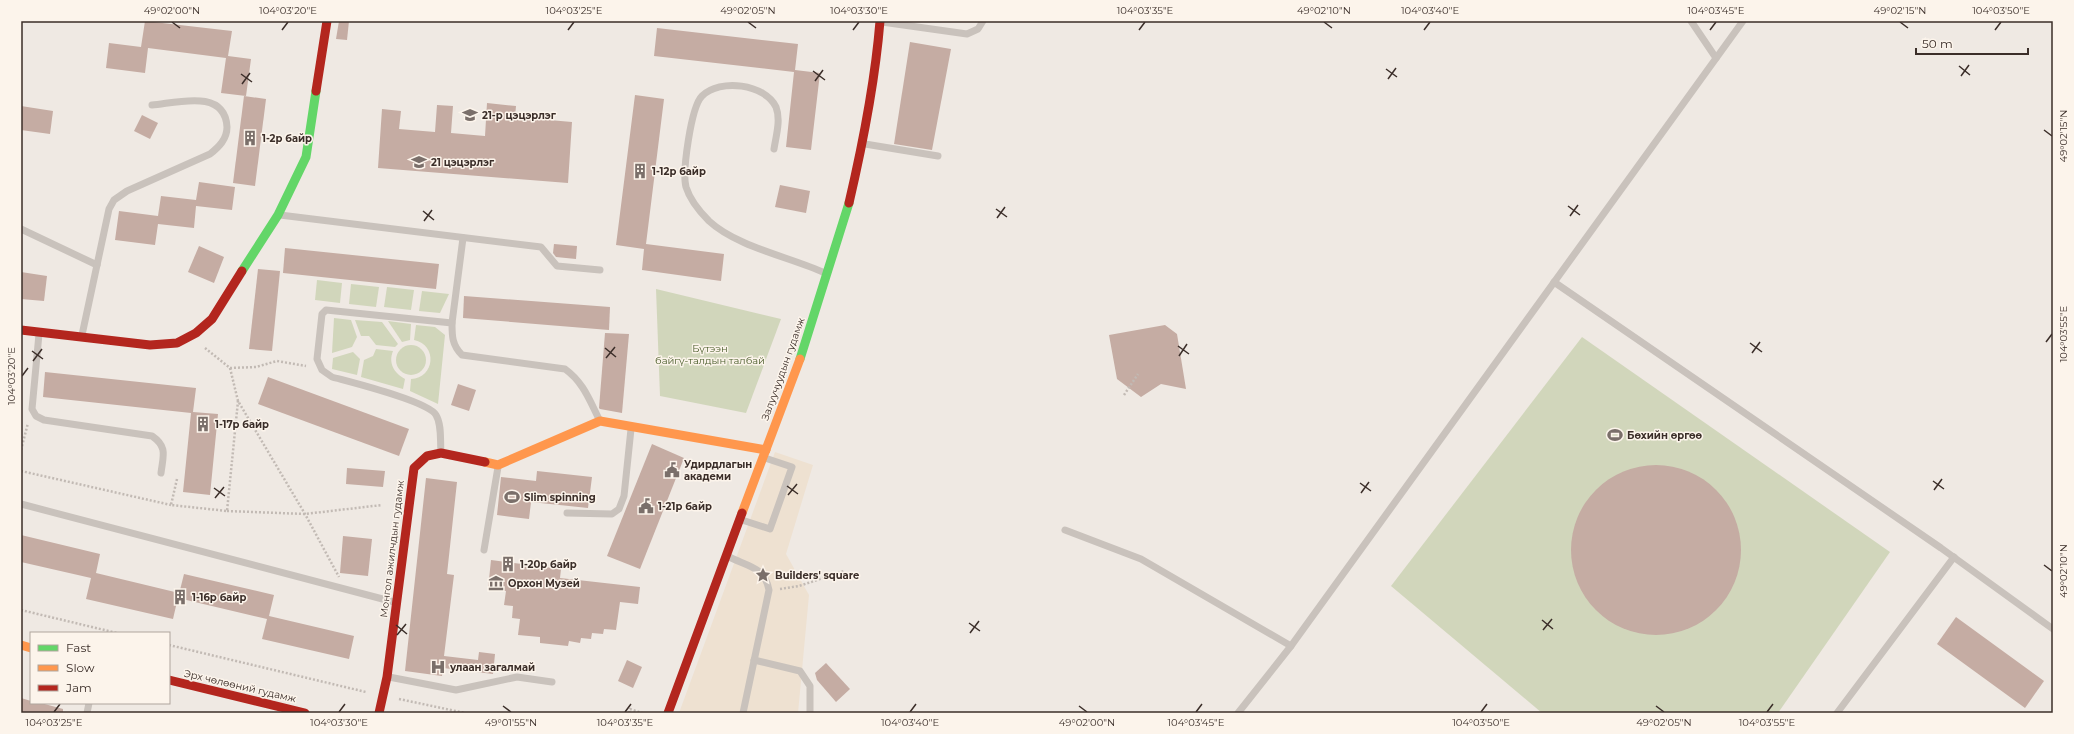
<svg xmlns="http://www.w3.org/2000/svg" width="2074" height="734" font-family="Montserrat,sans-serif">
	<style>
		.green { fill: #d1d6bb }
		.plaza { fill: #eee1d1 }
		.building { fill: #c5aca3 }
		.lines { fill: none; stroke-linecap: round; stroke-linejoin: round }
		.path { stroke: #c2bab4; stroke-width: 2.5; stroke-dasharray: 2 2; stroke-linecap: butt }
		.lane { stroke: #c9c2bc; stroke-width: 7 }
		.fast { stroke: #63d668; stroke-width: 9 }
		.slow { stroke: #ff974d; stroke-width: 9 }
		.jam { stroke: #b3261e; stroke-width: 9 }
		.ticks { fill: none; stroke: #3b2e29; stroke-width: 1.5 }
		.labels { text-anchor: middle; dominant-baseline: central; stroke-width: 3; stroke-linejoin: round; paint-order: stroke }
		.poi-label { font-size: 10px; font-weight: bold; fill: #3b2e29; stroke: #fcf4eb; text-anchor: start }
		.park-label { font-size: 10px; fill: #495c2a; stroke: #fcf4eb }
		.street-label { font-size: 10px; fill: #3b2e29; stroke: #fcf4eb }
		.neatline { fill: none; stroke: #3b2e29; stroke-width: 1.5 }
		.ticks-label { font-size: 10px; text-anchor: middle; fill: #3b2e29 }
	</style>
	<rect width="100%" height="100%" fill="#efe9e3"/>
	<g class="green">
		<path d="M317,280L342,283L340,303L315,300Z"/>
		<path d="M351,284L379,287L376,307L349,304Z"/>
		<path d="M387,287L414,290L411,310L384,307Z"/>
		<path d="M656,289L781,319L746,413L660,396Z"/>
		<path d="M422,291L449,294L440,313L419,311Z"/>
		<path d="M334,318L351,320L357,337L352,347L332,353Z"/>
		<path d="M355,320L382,322L398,344L395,347L376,345L369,336H361Z"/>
		<path d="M388,321L411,324L410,340L402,342Z"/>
		<path d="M416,325L435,327L445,335L438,404L410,391L411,379C435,378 438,345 414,340Z"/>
		<path d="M1582,337L1890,552L1778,713H1542L1391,586Z"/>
		<circle cx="411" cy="360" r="15"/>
		<path d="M376,349L393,351C388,363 394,373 405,379L403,389L361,377L364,360L373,356Z"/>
		<path d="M353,352L360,359L357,375L332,369L333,358Z"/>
	</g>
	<path class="plaza" d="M775,452L813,465L786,554L809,595L798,713H679Z"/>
	<g class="building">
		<path d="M145,21L232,31L228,56L251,59L246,96L221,93L226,58L148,48L145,73L106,68L109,43L141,47Z"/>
		<path d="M339,21H349L347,40L336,39Z"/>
		<path d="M657,28L798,44L795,70L820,73L811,150L786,147L794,72L654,56Z"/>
		<path d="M910,42L951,49L932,150L894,144Z"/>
		<path d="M635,95L664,99L646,244L724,254L721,281L642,270L644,249L616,245Z"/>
		<path d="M244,96L266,99L255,186L233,183Z"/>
		<path d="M487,103L516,106L515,117L572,122L568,183L378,168L382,109L401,111L399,129L435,132L437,105L453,106L451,133L485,136Z"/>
		<path d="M21,106L53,111L50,134L21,130Z"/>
		<path d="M142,115L158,123L150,139L134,131Z"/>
		<path d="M199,182L235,187L232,210L196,206L194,228L158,224L155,245L115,240L119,211L158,216L161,196L196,200Z"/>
		<path d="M780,185L810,191L806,213L775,207Z"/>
		<path d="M554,244L577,246L576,259L556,257L553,253Z"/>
		<path d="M199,246L224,257L214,283L188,272Z"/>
		<path d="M285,248L439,264L436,289L283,273Z"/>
		<path d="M258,269L280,271L272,351L249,349Z"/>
		<path d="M21,272L47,276L44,301L21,299Z"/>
		<path d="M464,296L610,307L609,330L463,318Z"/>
		<path d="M1165,325L1177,334L1186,389L1161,384L1141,397L1117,379L1109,335Z"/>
		<path d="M605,333L629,334L622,413L600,409L599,408Z"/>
		<path d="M45,372L196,388L193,412L218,414L210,495L183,492L191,413L43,397Z"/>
		<path d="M268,377L409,429L399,456L258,404Z"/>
		<path d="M458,384L476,390L469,411L451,405Z"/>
		<path d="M652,444L684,458L640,569L607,556Z"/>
		<circle cx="1656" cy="550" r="85"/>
		<path d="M347,468L385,471L383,487L346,484Z"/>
		<path d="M537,471L592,477L588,508L531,502L529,519L497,515L501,477L536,481Z"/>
		<path d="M426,478L457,482L447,574L454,575L444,656L478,660L479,652L495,654L493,674L443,668L442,676L405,671Z"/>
		<path d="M21,535L100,554L96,573L179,593L173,619L86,599L91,578L21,562Z"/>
		<path d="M343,536L372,539L368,576L340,573Z"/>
		<path d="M491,560L561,569L560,578L640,587L638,604L620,602L616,630L604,629L603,634L592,633L591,639L581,638L580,643L569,641L568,646L540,643V637L518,635L520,619L512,618L513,606L504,605L506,591L488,589Z"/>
		<path d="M184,574L274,595L269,616L354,636L349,659L262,639L267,619L178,598Z"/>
		<path d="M1956,617L2044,681L2025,708L1937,644Z"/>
		<path d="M627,660L642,667L633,688L618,681Z"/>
		<path d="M826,663L850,689L836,702L817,680L815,673Z"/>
		<path d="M21,698L31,701V703H41L63,709V713H21Z"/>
	</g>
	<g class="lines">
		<g class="path">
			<path d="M205,348L230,368L256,367L277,361L306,366"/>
			<path d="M230,368L238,401L305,514L339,577"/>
			<path d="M1124,395L1138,374"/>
			<path d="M21,450L28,423"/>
			<path d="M21,471L171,505"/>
			<path d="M177,479L171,505L227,511L238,401"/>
			<path d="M227,511L305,514L382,505"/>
			<path d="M780,589L799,586L844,571"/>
			<path d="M21,610L117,633"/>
			<path d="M169,645L366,692"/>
			<path d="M399,699L465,713"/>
			<path d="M629,713L630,709L642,713"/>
		</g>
		<g class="lane">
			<path d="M1691,21L1716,58"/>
			<path d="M882,22L967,34L978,29L983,21"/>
			<path d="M865,144L938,156"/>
			<path d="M774,149C776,136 781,120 776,107C765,84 720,78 702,96C691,107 682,172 686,187C690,200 700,212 709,221C737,247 790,257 825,273"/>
			<path d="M280,215L541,247L557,266L600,270"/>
			<path d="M21,229L97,265"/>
			<path d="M1554,282L1941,548L2053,629"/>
			<path d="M452,323L463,238"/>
			<path d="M39,334L32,409L36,416L44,420L152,436C168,447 163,456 161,473"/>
			<path d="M82,335L109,209L114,200L127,191L210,154C219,147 227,139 227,127C225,88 176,103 152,105"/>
			<path d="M441,452C440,441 442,425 436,415C428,401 350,382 332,377L322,370L317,359L322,314L326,310L452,323C452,336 452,345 462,355L565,369C583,382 589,399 599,419"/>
			<path d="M21,504L394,602"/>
			<path d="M567,513L612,514L619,509L624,496L631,429"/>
			<path d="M742,520L770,529L792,467L765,458"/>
			<path d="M1065,530L1141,559L1291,646"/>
			<path d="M484,550L498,467"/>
			<path d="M729,557C747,566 765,567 769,590L743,713"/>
			<path d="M754,660L800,671L810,686V713"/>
			<path d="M389,677L456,690L517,677L552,682"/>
			<path d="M87,713L89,703"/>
			<path d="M1238,713L1291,646L1743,21"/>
			<path d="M1837,713L1954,557"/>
		</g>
		<g class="fast">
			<path d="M242,271L278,215L306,157L316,91"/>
			<path d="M800,359L849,203"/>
		</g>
		<g class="slow">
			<path d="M485,462L498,465L600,421L766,450"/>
			<path d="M742,513L800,359"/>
			<path d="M21,645L31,648"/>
		</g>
		<g class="jam">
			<path d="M316,91L327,21"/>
			<path d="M849,203C863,143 875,83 880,21"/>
			<path d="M21,330L150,345L177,343L196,333L212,319L242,271"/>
			<path d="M169,680L305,713"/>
			<path d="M379,713L387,677L414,468L427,456L441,453L485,462"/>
			<path d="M668,713L742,513"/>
		</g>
	</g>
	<path class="ticks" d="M172,22L180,28M748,22L756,28M1324,22L1332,28M1900,22L1908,28M282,30L288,22M568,30L574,22M853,30L859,22M1139,30L1145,22M1424,30L1430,22M1710,30L1716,22M1995,30L2001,22M1959,66L1970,75M1386,69L1397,77M813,71L825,80M241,74L252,82M1961,76L1969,65M1388,79L1396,68M815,81L823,70M242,84L250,73M2044,130L2052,136M1568,206L1580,215M996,209L1007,217M423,211L434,220M1570,216L1578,205M997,218L1005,207M424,221L432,210M2046,342L2052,334M1750,343L1762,352M1178,346L1189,354M605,348L616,357M32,351L43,359M1752,353L1760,342M1179,356L1187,344M606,358L615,347M33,361L42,349M22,376L28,368M1933,481L1944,489M1360,483L1371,491M787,486L798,494M214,488L225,496M1934,490L1942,479M1361,493L1369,482M788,495L797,484M215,498L224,487M2044,565L2052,571M1542,620L1553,629M969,623L980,631M396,625L407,634M1543,630L1552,619M970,633L979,621M397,635L406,624M503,706L511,712M1079,706L1087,712M1656,706L1664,712M54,712L60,704M339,712L345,704M625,712L631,704M910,712L916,704M1196,712L1202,704M1481,712L1487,704M1767,712L1773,704"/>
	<defs>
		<g id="school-bare" transform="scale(1.2)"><path d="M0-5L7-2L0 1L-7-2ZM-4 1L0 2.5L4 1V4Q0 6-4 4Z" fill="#7a6f6a" stroke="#fcf4eb" stroke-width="2.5" paint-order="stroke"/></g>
		<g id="building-bare" transform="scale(1.2)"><path d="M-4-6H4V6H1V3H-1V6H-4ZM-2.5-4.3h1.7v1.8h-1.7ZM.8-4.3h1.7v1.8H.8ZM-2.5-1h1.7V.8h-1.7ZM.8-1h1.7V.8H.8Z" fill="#7a6f6a" stroke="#fcf4eb" stroke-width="2.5" paint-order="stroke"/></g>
		<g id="stadium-bare" transform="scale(1.2)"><path d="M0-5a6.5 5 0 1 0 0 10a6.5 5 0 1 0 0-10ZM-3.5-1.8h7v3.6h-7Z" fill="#7a6f6a" stroke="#fcf4eb" stroke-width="2.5" paint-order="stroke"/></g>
		<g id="civic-bare" transform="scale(1.2)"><path d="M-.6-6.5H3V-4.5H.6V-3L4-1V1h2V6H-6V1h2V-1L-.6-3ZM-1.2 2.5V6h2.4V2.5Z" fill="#7a6f6a" stroke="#fcf4eb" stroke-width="2.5" paint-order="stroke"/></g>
		<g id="sight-bare" transform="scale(1.2)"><path d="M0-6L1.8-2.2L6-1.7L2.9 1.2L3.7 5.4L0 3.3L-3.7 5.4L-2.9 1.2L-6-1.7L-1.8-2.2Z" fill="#7a6f6a" stroke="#fcf4eb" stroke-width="2.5" paint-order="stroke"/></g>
		<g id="museum-bare" transform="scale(1.2)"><path d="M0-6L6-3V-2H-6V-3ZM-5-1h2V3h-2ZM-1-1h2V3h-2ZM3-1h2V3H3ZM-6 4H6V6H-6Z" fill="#7a6f6a" stroke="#fcf4eb" stroke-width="2.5" paint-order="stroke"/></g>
		<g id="hospital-bare" transform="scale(1.2)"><path d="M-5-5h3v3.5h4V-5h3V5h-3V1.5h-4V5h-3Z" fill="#7a6f6a" stroke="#fcf4eb" stroke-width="2.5" paint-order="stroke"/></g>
	</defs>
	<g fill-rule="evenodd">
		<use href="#school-bare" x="470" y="115"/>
		<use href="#building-bare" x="250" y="138"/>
		<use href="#school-bare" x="419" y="162"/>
		<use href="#building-bare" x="640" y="171"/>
		<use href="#building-bare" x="203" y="424"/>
		<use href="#stadium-bare" x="1615" y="435"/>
		<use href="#civic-bare" x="672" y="470"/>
		<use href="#stadium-bare" x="512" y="497"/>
		<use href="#civic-bare" x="646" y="506"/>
		<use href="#building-bare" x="508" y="564"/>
		<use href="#sight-bare" x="763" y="575"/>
		<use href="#museum-bare" x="496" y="583"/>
		<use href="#building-bare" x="180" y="597"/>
		<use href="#hospital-bare" x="438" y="667"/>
	</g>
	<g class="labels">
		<g class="poi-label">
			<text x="482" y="115">21-р цэцэрлэг</text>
			<text x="262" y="138">1-2р байр</text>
			<text x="431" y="162">21 цэцэрлэг</text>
			<text x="652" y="171">1-12р байр</text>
			<text x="215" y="424">1-17р байр</text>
			<text x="1627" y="435">Бөхийн өргөө</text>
			<text x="684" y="464">Удирдлагын<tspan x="684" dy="12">академи</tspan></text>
			<text x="524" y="497">Slim spinning</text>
			<text x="658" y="506">1-21р байр</text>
			<text x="520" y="564">1-20р байр</text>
			<text x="775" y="575">Builders' square</text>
			<text x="508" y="583">Орхон Myзей</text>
			<text x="192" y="597">1-16р байр</text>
			<text x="450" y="667">улаан загалмай</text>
		</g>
		<g class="park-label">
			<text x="710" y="348">Бүтээн<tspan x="710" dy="12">байгү-талдын талбай</tspan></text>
		</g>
		<g class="street-label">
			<text transform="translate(783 369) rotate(-70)">Залуучуудын гудамж</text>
			<text transform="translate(392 549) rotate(-83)">Монгол ажилчдын гудамж</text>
			<text transform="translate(240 686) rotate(13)">Эрх чөлөөний гудамж</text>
		</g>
	</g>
	<rect width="2074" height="734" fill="none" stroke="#fcf4eb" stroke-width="44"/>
	<rect x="30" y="632" width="140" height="72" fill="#fcf4eb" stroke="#afa59d"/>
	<rect x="38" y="645" width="20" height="6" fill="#63d668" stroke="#afa59d"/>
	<text x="66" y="652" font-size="12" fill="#3b2e29">Fast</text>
	<rect x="38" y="665" width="20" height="6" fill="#ff974d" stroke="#afa59d"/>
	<text x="66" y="672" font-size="12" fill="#3b2e29">Slow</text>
	<rect x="38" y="685" width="20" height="6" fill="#b3261e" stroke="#afa59d"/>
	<text x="66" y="692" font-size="12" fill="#3b2e29">Jam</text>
	<path d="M1916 48v6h112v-6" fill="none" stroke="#3b2e29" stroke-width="2"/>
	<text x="1922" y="48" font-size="12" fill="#3b2e29" stroke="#fcf4eb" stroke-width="3" paint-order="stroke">50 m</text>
	<rect x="22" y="22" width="2030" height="690" class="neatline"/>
	<g class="ticks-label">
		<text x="172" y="14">49°02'00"N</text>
		<text x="288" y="14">104°03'20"E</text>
		<text x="574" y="14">104°03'25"E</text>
		<text x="748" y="14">49°02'05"N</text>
		<text x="859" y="14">104°03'30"E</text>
		<text x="1145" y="14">104°03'35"E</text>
		<text x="1324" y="14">49°02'10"N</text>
		<text x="1430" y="14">104°03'40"E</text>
		<text x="1716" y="14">104°03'45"E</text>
		<text x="1900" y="14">49°02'15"N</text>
		<text x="2001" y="14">104°03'50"E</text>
		<text transform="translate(2063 136) rotate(-90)" y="4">49°02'15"N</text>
		<text transform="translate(2063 334) rotate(-90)" y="4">104°03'55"E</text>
		<text transform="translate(11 376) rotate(-90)" y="4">104°03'20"E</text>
		<text transform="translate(2063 571) rotate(-90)" y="4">49°02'10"N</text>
		<text x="54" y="726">104°03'25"E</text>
		<text x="339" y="726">104°03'30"E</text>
		<text x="511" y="726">49°01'55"N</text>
		<text x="625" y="726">104°03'35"E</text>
		<text x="910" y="726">104°03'40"E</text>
		<text x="1087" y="726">49°02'00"N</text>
		<text x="1196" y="726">104°03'45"E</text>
		<text x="1481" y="726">104°03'50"E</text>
		<text x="1664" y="726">49°02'05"N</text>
		<text x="1767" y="726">104°03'55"E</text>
	</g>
</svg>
